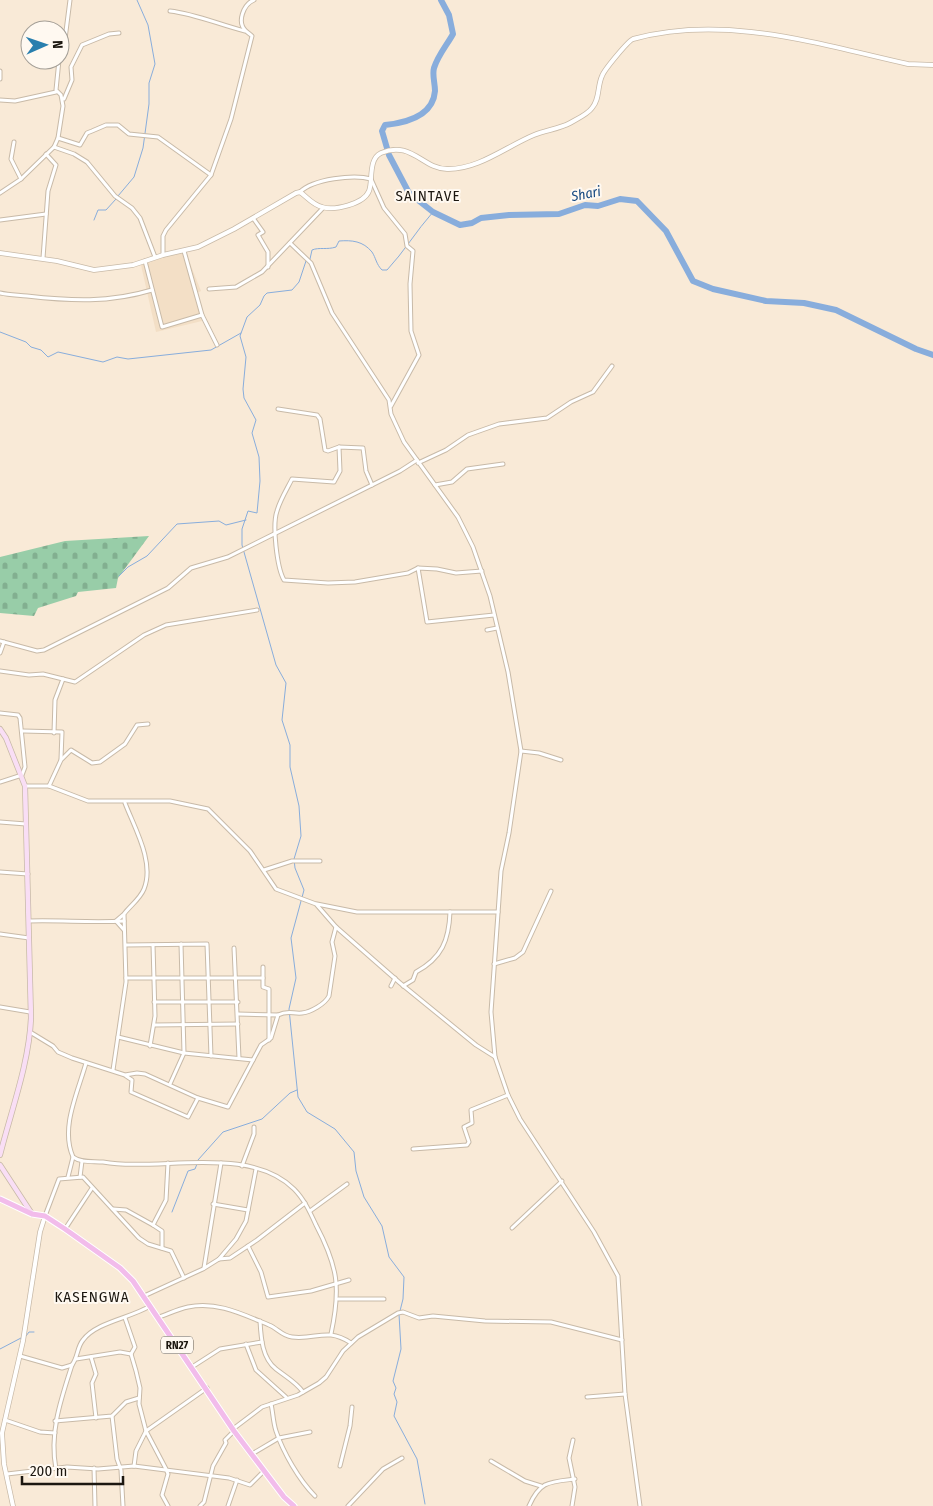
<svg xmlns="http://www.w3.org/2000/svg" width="933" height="1506" font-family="'Fira Sans Condensed',sans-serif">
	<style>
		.built { fill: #f3dfc6 }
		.cemetery { fill: url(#cemetery-stones) }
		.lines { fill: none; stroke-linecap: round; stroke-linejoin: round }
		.stream { stroke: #88addc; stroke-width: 1 }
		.river { stroke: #88addc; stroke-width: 6 }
		.minor-casing { stroke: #c8baa8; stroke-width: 5 }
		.tertiary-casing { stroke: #c8baa8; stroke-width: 5.5 }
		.secondary-casing { stroke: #c8baa8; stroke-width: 6 }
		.primary-casing { stroke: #fff; stroke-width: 7 }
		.minor { stroke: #fff; stroke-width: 3 }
		.tertiary { stroke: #fff; stroke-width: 4 }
		.secondary { stroke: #f9def5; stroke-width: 4.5 }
		.primary { stroke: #f2bceb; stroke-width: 5 }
		.labels { text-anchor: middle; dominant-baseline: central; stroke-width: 4; stroke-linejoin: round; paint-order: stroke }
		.shield { fill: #fff9f1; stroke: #605b54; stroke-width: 1 }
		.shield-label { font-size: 11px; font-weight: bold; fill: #1c1710 }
		.water-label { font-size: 14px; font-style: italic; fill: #144780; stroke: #fff9f1 }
		.quarter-label { font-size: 15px; letter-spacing: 1px; fill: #1c1710; stroke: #fff9f1 }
	</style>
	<defs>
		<pattern id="cemetery-stones" width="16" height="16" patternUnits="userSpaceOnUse" patternTransform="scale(1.25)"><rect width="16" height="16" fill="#98cda8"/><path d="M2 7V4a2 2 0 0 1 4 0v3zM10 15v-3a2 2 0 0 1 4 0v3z" fill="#82af90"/></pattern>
	</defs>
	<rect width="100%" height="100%" fill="#f9ead7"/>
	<path class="built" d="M185,251L201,291L197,293L202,321L156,332L141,265L166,254Z"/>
	<path class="cemetery" d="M149,536L118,578L116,588L78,592L76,596L38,608L34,616L0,613V557L65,541Z"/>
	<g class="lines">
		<g class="stream">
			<path d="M118,196L134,177L143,148L149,104V83L155,64L148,25L137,0"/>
			<path d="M94,220L98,210H106L116,199"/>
			<path d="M310,259L312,250C319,247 327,250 336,247L339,241C352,240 363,241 372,252C376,258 376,264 382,270H387C404,252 416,231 433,212"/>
			<path d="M306,261L299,282L292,290L267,293L264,296L260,305L247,317L240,336L246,357L243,389L244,398L256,420L252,433L259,457L260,481L257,513L248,511L242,529V545L276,665L286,683L282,720L290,745V767L299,806L301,836L294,859L295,868L304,890L291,938L296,978L289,1009L298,1097L307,1112L335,1129L354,1152L356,1171L364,1197L382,1226L389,1257L404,1277L403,1299L400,1311"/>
			<path d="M0,332L26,342L31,347L41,350L48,357L58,352L103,362L117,357L128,359L211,350L241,333"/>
			<path d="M119,576L128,567L147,556L177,524L219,521L226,525L246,520"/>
			<path d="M198,1160L223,1132L262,1119L290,1093L297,1090"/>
			<path d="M172,1212L188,1171L195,1169L197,1164"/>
			<path d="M399,1314L401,1349L393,1381L396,1388L394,1394L397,1402L394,1416L417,1459L425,1504"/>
			<path d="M26,1336L29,1332H34"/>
			<path d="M0,1349L21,1338"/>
		</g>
		<path class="river" d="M441,0L449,15L453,34C447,45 438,55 434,68C432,75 435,83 435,91C433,117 405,123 385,125L382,131L389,155L409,193L433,212L460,225L472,223L481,218L509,215L559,214L585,205L598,206L620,199L637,201L666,231L693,281L713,289L766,301L804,303L836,310L916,349L933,355"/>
		<g class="minor-casing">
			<g id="minor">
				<path d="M170,11C196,14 220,25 245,31"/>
				<path d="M60,56L65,39L70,0"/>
				<path d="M0,71V79"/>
				<path d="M64,99L72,80L71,67L82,45L109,34L119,33"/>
				<path d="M0,100L15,101L56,92"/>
				<path d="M58,138L80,145L87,133L92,131L106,125H118L129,134L158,137L211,175"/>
				<path d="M14,142L11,159L21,179"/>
				<path d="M54,147L74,154L87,162L115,196L132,208L140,218L155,257"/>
				<path d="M300,192C313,179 354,174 371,179L384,208L405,234L407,246L413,251L410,284L411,331L419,355L391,406"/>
				<path d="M0,193L21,179L54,147L58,138L63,106L61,95L56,90L59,60"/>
				<path d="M253,218L263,232L258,235L268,252V267"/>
				<path d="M0,220L46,214"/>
				<path d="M290,243L311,263L332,313L389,400L391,414L404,442L458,517L473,547L490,596L508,672L521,751L509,833L501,871L491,1012L495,1057L508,1095L520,1119L594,1232L618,1276L625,1394L640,1506"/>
				<path d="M184,251L202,315L217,345"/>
				<path d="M163,255V236L166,230L211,175L231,119L252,36C250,34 248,33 246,31C236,22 244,4 254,0"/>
				<path d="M43,258L48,191L56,165L46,154"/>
				<path d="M145,261L162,327L202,315"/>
				<path d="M209,289L236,287L262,272L323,208"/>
				<path d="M0,293C9,295 18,295 27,296C71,301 109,303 152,290"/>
				<path d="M278,409L317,415L320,419L325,450L328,451L339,447L363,448L366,471L372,485"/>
				<path d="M339,447L340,471L334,482L292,479C287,489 280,500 277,511C272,525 277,568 284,580L328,583L355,582L408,573L418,568L437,569L456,573L482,571"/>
				<path d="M418,463L446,450L468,435L499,424L547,418L571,402L593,392L612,366"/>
				<path d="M435,485L452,482L467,469L503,464"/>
				<path d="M418,568L427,622L494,615"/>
				<path d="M487,630L497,628"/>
				<path d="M0,641L37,651L44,650L168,588L191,568L228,557L400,471L417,460"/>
				<path d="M0,653L4,642"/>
				<path d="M0,671L29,675L43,674L63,679L55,700L54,733"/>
				<path d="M63,679L75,682L144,635L166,625L257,610"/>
				<path d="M0,713L18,715L20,718L25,767L22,775L0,782"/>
				<path d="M23,731L62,732L61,759"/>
				<path d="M521,751L539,753L561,760"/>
				<path d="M25,786H49L88,801H170L208,809L250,851L276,889L316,904L336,927L400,983L476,1045L495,1057"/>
				<path d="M49,786L61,760L71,750L92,763L100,762L125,744L137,725L148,724"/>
				<path d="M0,822L26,824"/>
				<path d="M264,870L292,861H320"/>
				<path d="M0,872L28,874"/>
				<path d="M317,904L357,912H498"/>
				<path d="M123,915L116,921L124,930"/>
				<path d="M29,921C61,920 92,923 124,921"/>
				<path d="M0,934L29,938"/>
				<path d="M126,945L207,944L211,1056"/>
				<path d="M234,948L239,1058"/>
				<path d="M494,964L515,958L523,952L551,891"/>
				<path d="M263,967V987L269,989V1040"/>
				<path d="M126,978H263"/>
				<path d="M391,986L395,978"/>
				<path d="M403,986L413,980L416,972C442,958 449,940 450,912"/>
				<path d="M154,1002H238"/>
				<path d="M0,1007L30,1012"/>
				<path d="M238,1014L278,1015"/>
				<path d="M154,1025L238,1024"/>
				<path d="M30,1032L53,1046L58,1052L72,1058L125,1075L137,1073L145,1074L198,1098L228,1107L261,1045L271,1038L278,1015C288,1010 293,1014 302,1013C311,1012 325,1004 329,996L335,956L332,942L336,927"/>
				<path d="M118,1037L184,1053L253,1060"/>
				<path d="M150,1046L155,1016L153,945"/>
				<path d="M86,1063C78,1092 60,1128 73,1157C81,1163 93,1161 103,1162C159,1172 249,1144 294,1189C304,1199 310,1212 316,1225C338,1267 341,1288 331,1334"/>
				<path d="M113,1070L126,982L124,914C130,906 140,899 144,889C155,862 134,827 125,803"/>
				<path d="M126,1076L132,1080L131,1092L188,1117L198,1098"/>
				<path d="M170,1084L184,1053L181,944"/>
				<path d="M413,1149L467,1145L469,1142L464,1127L472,1123L471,1110L508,1095"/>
				<path d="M242,1166L254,1134V1127"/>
				<path d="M68,1177L73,1157"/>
				<path d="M80,1177L82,1161"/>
				<path d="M213,1204L248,1210"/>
				<path d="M113,1209L126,1210L153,1225"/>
				<path d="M310,1211L347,1184"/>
				<path d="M45,1216L59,1179L83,1177L139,1238L148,1244L171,1251L184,1278"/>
				<path d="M512,1228L562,1181"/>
				<path d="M65,1229L92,1188"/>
				<path d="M248,1246L261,1272L268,1297L311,1291L349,1280"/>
				<path d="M162,1248V1231L153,1225L166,1200L168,1163"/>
				<path d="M219,1259L236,1239L246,1221L256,1169"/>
				<path d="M204,1268L221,1163"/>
				<path d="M144,1296L203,1269L219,1259L230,1258L257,1240L305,1203"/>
				<path d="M338,1299H384"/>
				<path d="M159,1317C168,1314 178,1309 188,1307C217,1301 242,1314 269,1325C277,1328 282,1336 292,1337C317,1340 326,1327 351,1343"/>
				<path d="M125,1318L135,1347L131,1354"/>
				<path d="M260,1321C261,1338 262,1358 276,1369C286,1377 296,1382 303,1392"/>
				<path d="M246,1344L256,1370L286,1397"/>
				<path d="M131,1354L136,1371L140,1388L139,1404L146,1431L166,1469L168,1474L162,1495L168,1506"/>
				<path d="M20,1356L62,1368L72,1365"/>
				<path d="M91,1357L96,1374L92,1383L96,1418"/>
				<path d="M76,1359L120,1352L131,1354"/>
				<path d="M192,1367L220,1349L262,1342"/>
				<path d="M587,1397L625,1394"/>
				<path d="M271,1404C273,1412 273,1422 276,1431C283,1452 299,1480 315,1496"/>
				<path d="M112,1416L117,1459L121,1470L123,1506"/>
				<path d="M5,1420L40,1432L55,1433"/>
				<path d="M55,1421L112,1416L126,1402L139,1398"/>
				<path d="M233,1429L262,1407L298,1395L319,1383L326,1377L343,1351L358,1337L398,1313L403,1312L419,1318L433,1316L485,1321L551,1322L622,1340"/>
				<path d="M252,1454L279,1438L310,1432"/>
				<path d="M491,1461L525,1481L541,1486"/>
				<path d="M134,1466L136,1451L146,1431L207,1388"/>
				<path d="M340,1466L350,1426L352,1407"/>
				<path d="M94,1468L95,1506"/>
				<path d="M56,1469C49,1433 61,1399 72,1365C78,1357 77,1347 83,1340C96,1322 131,1318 150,1306"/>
				<path d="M7,1474L67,1467L98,1469L134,1466L229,1478L250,1485L264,1471"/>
				<path d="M200,1506L204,1502L213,1466L226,1443L225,1440L234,1431"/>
				<path d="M228,1506L237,1480"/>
				<path d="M348,1506L383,1469L402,1458"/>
				<path d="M529,1506C540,1481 549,1482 575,1479"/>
				<path d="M572,1506L575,1487L569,1458L573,1440"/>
			</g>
		</g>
		<g class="tertiary-casing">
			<g id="tertiary">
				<path d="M0,253L57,261L94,270L133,265L163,255L198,247L234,229L296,193L300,192C307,197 313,205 322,207C334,211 364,204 369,191C373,181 368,159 381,153C411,140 423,169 447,169C478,170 507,146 534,135C546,130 559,129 570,123C577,119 588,114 592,108C600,99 597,87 602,76C604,70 628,41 633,39C725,14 818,44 908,64L933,65"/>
				<path d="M13,1506L4,1464L2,1433L23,1341L40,1232L45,1216"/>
			</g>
		</g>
		<g class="secondary-casing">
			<g id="secondary">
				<path d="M0,729L6,738L25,786L31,1018C29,1064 11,1111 0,1155"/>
				<path d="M0,1165L32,1214"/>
			</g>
		</g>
		<g class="primary-casing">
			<path id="primary" d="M0,1199L32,1214L45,1216L65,1229L120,1268L133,1281L234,1431L284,1497L294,1506"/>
		</g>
		<use href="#minor" class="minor"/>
		<use href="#tertiary" class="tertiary"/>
		<use href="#secondary" class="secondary"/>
		<use href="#primary" class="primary"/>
	</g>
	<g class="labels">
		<rect class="shield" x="161" y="1336.5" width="32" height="17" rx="4"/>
		<g class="shield-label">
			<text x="177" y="1345">RN27</text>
		</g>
		<g class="water-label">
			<text transform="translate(586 194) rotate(-11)">Shari</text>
		</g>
		<g class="quarter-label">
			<text x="428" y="196">SAINTAVE</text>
			<text x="92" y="1297">KASENGWA</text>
		</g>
	</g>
	<g transform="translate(45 45) rotate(88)"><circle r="24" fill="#fff9f1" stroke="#a49f97"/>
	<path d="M0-4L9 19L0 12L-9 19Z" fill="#297fae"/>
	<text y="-8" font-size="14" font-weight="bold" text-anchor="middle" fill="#1c1710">N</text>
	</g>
	<path d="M22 1476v8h101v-8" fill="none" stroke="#1c1710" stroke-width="2.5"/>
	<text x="30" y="1476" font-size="15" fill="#1c1710" stroke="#fff9f1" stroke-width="4" paint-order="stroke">200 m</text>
</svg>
